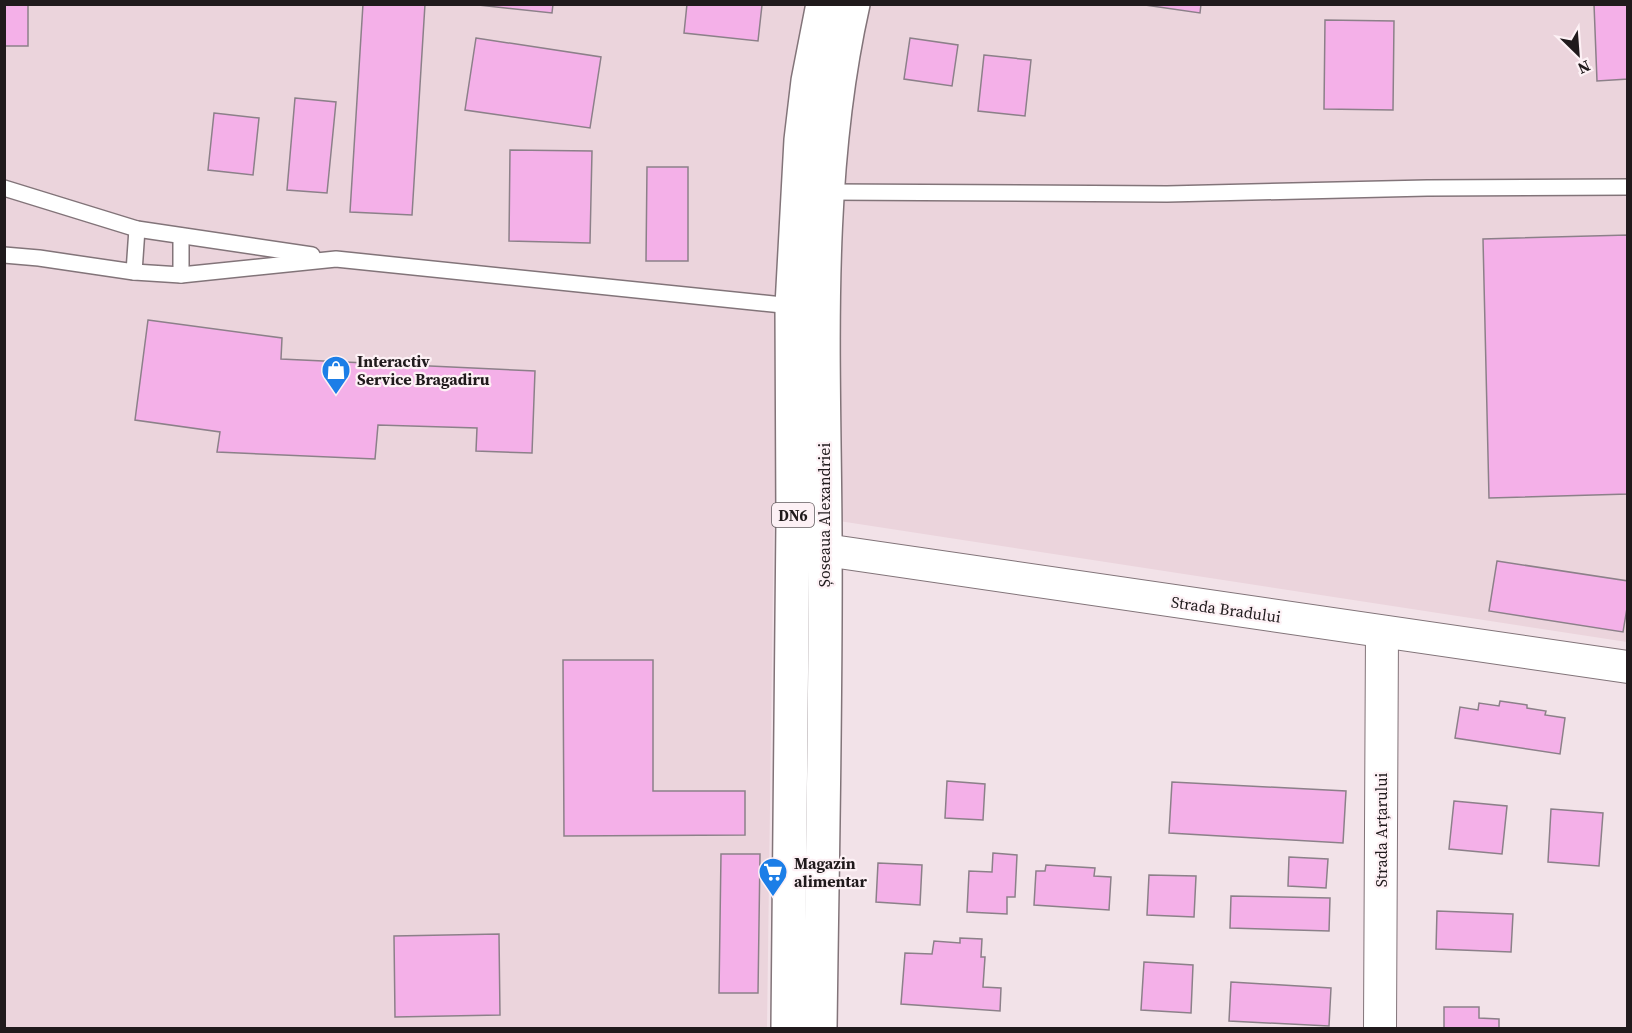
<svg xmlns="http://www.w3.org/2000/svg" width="1632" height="1033" font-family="'Source Serif 4',serif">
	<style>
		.built { fill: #ebd4dc }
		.building { fill: #f4b0e8; stroke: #8c8089; stroke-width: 1.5 }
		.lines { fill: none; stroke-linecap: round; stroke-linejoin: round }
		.service-casing { stroke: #827479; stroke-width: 18 }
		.minor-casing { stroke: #827479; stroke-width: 34 }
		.trunk-casing { stroke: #827479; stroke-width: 36 }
		.service { stroke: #fff; stroke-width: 15 }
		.minor { stroke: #fff; stroke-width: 32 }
		.trunk { stroke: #fff; stroke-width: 33 }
		.labels { text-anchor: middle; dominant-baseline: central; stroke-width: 4.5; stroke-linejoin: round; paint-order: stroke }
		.shield { fill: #fdf1f5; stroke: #625a5d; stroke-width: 1.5 }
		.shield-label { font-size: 15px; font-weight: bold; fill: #201a1c }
		.poi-label { font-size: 16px; font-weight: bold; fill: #201a1c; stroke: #fdf1f5; text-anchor: start }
		.street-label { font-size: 16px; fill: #201a1c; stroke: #fdf1f5 }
	</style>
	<rect width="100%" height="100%" fill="#f2e2e8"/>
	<path class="built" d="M5,5H1627V642L774,511L767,1028H5Z"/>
	<g class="building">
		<rect x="4" y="4" width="24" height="42"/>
		<path d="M363,4H425L412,215L350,212Z"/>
		<path d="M469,4H553L552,13Z"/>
		<path d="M687,4L762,5L758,41L684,33Z"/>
		<path d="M1138,4H1201L1200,13Z"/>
		<path d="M1594,4H1628V79L1597,81Z"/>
		<path d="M1325,20L1394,21L1393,110L1324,109Z"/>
		<path d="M476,38L601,57L590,128L465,110Z"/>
		<path d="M910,38L958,45L952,86L904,79Z"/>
		<path d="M984,55L1031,60L1025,116L978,111Z"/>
		<path d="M295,98L336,102L327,193L287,190Z"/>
		<path d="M214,113L259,118L253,175L208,170Z"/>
		<path d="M510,150L592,151L590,243L509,241Z"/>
		<path d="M647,167H688V261H646Z"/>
		<path d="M1628,235V494L1489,498L1483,239Z"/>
		<path d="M148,320L282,338L281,359L535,371L532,453L476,451L477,428L378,425L375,459L217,452L220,432L135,420Z"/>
		<path d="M1497,561L1628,581V602L1623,632L1489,611Z"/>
		<path d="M563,660H653V791H745V835L564,836Z"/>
		<path d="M1500,701L1527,705V708L1546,711L1545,715L1565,718L1560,754L1455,738L1460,707L1478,710L1479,703L1499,706Z"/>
		<path d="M947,781L985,784L983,820L945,818Z"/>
		<path d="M1172,782L1346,791L1343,843L1169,833Z"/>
		<path d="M1454,801L1507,806L1502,854L1449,849Z"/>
		<path d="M1551,809L1603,813L1599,866L1548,862Z"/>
		<path d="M993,853L1017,855L1015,897H1007V914L967,912L969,871L992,872Z"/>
		<path d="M721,854H760L758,993H719Z"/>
		<path d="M1289,857L1328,859L1326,888L1288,886Z"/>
		<path d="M878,863L922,865L920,905L876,902Z"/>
		<path d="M1046,865L1095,868L1094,876L1111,877L1109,910L1034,905L1036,871H1045Z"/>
		<path d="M1149,875L1196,876L1194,917L1147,915Z"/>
		<path d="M1231,896L1330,898L1329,931L1230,928Z"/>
		<path d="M1437,911L1513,914L1511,952L1436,949Z"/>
		<path d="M499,934L500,1015L395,1017L394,936Z"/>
		<path d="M960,938L982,939L981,957H985L983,987L1001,988L1000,1011L901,1004L905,953L932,954L934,941L960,943Z"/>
		<path d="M1144,962L1193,965L1191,1013L1141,1010Z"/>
		<path d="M1231,982L1331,988L1329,1026L1229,1021Z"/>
		<path d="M1444,1007H1479V1018L1499,1019V1028H1444Z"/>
	</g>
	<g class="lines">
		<g class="service-casing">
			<g id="service">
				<path d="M4,188L137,229L312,255"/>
				<path d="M828,192L1167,194L1427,188L1628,187"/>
				<path d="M181,236V275"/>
				<path d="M4,255L39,258L134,272L181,275L336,259L792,306"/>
				<path d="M134,272L137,229"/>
			</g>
		</g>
		<g class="minor-casing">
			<g id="minor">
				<path d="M825,550L1628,667"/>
				<path d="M1380,1028L1382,632"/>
			</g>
		</g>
		<g class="trunk-casing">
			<g id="trunk">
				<path d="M788,1028L793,520L792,306L801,140L808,81L823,4"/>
				<path d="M820,1028C822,864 826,698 825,533C824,357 814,178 853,4"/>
			</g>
		</g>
		<use href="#service" class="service"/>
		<use href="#minor" class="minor"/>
		<use href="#trunk" class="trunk"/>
	</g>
	<defs>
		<g id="shop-pin" transform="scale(1.5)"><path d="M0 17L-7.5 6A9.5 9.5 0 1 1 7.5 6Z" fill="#1c7ee7" stroke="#fdf1f5"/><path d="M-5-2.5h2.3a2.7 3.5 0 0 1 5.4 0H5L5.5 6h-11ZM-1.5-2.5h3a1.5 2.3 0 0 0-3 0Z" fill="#fff"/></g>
		<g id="supermarket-pin" transform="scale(1.5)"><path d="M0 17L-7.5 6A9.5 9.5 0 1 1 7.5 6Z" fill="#1c7ee7" stroke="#fdf1f5"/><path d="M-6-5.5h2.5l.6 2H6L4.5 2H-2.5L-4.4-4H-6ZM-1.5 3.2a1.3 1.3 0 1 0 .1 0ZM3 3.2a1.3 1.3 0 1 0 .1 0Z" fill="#fff"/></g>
	</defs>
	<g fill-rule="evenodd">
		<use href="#shop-pin" x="336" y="370"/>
		<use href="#supermarket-pin" x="773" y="872"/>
	</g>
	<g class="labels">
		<rect class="shield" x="772" y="503" width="42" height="24" rx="4.5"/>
		<g class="shield-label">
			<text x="793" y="515">DN6</text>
		</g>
		<g class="poi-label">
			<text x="357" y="361">Interactiv<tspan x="357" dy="18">Service Bragadiru</tspan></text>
			<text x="794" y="863">Magazin<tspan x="794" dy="18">alimentar</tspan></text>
		</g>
		<g class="street-label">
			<text transform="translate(824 515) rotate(-90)">Șoseaua Alexandriei</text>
			<text transform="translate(1226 609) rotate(8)">Strada Bradului</text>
			<text transform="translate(1381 830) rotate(-90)">Strada Arțarului</text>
		</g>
	</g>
	<rect width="1632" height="1033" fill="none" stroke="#201a1c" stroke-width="12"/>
	<g transform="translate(1578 54) rotate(155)" stroke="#fdf1f5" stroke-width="4.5" paint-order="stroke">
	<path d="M0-4.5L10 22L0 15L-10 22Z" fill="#201a1c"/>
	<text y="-9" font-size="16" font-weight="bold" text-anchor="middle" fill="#201a1c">N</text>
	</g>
</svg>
